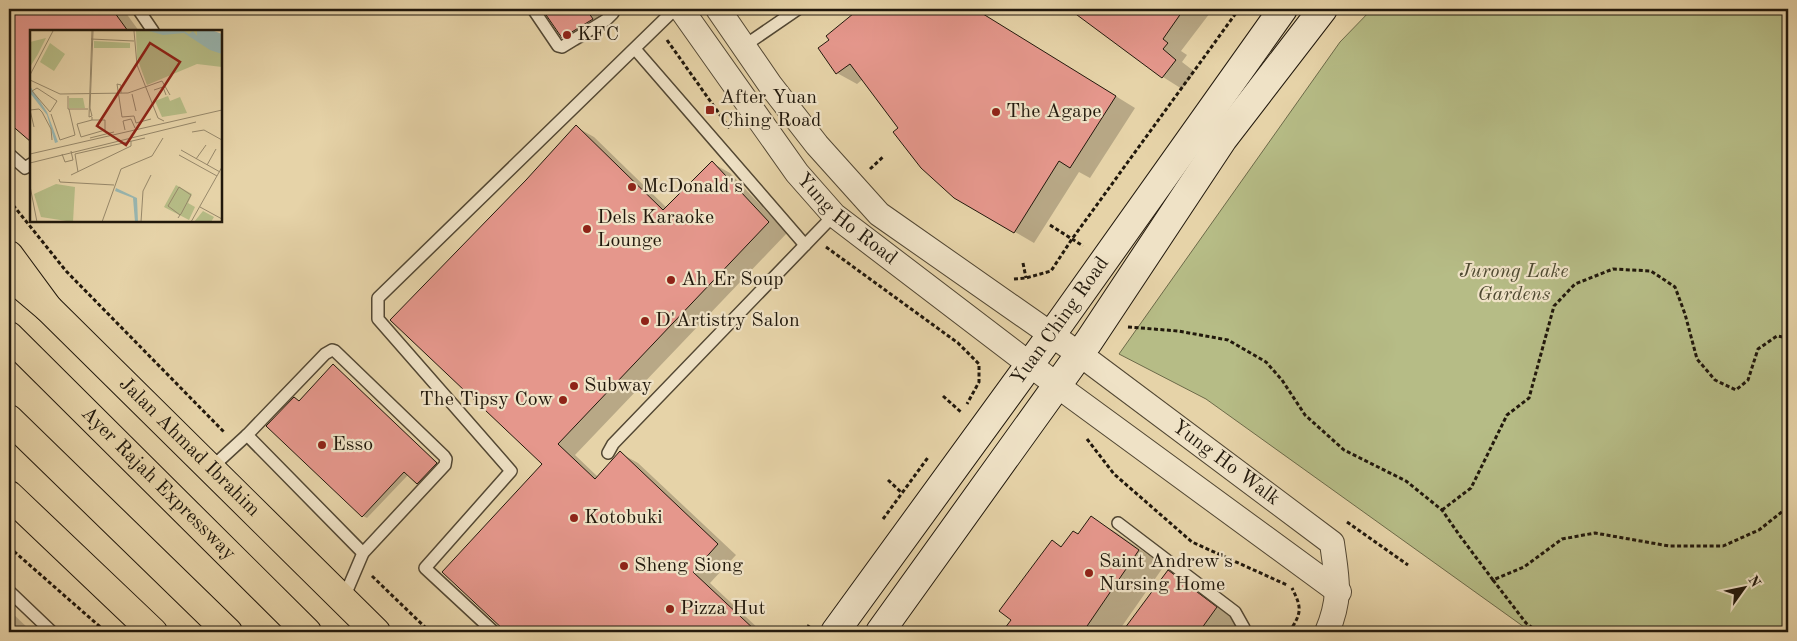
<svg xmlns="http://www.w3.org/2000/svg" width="1797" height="641" font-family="'Old Standard TT',serif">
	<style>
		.green { fill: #b6bc86; stroke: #6c6a49 }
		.shadow { fill: #0003 }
		.building { fill: #e5978c; stroke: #21180c }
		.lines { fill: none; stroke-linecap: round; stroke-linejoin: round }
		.lane-casing { stroke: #524733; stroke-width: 14 }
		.street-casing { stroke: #524733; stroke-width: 26 }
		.secondary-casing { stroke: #21180c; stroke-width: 30 }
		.primary-casing { stroke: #21180c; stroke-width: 30 }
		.highway-casing { stroke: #21180c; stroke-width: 30 }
		.path { stroke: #21180c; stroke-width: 3; stroke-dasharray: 4 2.5; stroke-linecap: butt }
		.lane { stroke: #efe2c6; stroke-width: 11 }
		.street { stroke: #efe2c6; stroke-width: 24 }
		.secondary { stroke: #efe2c6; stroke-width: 28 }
		.primary { stroke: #e6d3a8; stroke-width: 28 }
		.highway { stroke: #e6d3a8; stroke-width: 28 }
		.poi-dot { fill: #8f2418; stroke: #efe2c6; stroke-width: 2 }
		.labels { text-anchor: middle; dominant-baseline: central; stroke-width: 4.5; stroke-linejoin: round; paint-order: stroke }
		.poi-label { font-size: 20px; fill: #21180c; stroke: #efe2c6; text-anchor: start }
		.street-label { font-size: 20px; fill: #21180c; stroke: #efe2c6 }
		.park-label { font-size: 20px; font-style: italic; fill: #4e4931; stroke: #efe2c6 }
		.inset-road { fill: none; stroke: #97886a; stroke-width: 1 }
		.view { fill: #8f2418; fill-opacity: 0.15; stroke: #8f2418; stroke-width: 2.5 }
		.inset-edge { fill: none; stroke: #21180c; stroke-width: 2.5 }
	</style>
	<rect width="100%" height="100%" fill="#e6d3a8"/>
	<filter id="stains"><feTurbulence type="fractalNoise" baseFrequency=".004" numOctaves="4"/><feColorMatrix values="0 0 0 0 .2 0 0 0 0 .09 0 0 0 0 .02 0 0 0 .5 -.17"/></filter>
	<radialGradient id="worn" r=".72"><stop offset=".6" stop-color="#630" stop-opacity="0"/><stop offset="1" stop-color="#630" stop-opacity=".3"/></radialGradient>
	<path class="green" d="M1372,9H1788V632H1531L1206,399L1119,354L1340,42Z"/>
	<g class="shadow">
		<path d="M9,9H123L139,31H31V141L9,121Z"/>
		<path d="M543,9H595L608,28L578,46L563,37Z"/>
		<path d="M861,9H974L1135,108L1090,178L1079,172L1034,243L955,197L863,79L857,84L837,73L831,41L827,36Z"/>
		<path d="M1092,9H1213L1181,51L1187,55L1182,62L1195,72L1182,89L1163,77L1084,19Z"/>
		<path d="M576,127L594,137L667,208L712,163L730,173L787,233L575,455L598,477L620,453L638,463L736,555L710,583L762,632H507L443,572L544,464L526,181Z"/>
		<path d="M333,366L338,369L441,466L422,486L408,475L367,518L363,516L294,398L300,402Z"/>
		<path d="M1092,518L1117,533L1164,566L1118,632H1011L1013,630L1012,620L1052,541L1063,547L1079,535Z"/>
		<path d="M1168,572L1193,587L1241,623L1235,632H1124Z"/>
		<path d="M9,610L32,632H9Z"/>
	</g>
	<g class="building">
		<path d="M9,9H112L128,31H31V142L9,123Z"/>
		<path d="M542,9H586L593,19L562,38Z"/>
		<path d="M859,9H975L1116,96L1070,168L1059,161L1014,233L954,198L921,168L893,132L898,128L850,64L836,74L818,48L829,40L826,36Z"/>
		<path d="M1069,9H1184L1163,39L1168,43L1163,49L1176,60L1162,78Z"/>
		<path d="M576,125L663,210L712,161L769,222L558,444L595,479L620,451L718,544L693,572L757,632H506L442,572L542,464L390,320L526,180Z"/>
		<path d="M333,364L437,463L417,484L404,472L362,517L266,426L294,397L299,401Z"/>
		<path d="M1091,516L1139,550L1083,632H1002L1011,620L999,611L1052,540L1061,547L1073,531L1078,534Z"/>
		<path d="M1168,570L1217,607L1199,632H1122Z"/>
	</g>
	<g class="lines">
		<g class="lane-casing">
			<g id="lane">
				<path d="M138,9L153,31"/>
				<path d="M533,9L558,46L562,47L606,20L613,13"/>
				<path d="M744,46L798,9"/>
				<path d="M635,49L805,245"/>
				<path d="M9,154L25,168L31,164"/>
				<path d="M247,435L363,553"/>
				<path d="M608,453L613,444L834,215"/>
				<path d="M210,469L247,435L325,354L332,350L335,351L444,456L446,459L445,465L363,553L343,600"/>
				<path d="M1118,523L1235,612L1244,628L1243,632"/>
				<path d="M9,591L52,632"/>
				<path d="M494,632L425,568L511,471L378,319V298L675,9"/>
			</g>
		</g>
		<g class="street-casing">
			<g id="street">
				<path id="s1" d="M681,9L797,173L834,215L1066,392L1339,592"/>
				<path id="s2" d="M718,9L771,86L817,145L879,214L1089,361L1332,543C1337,580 1342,596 1327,632"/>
			</g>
		</g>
		<g class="secondary-casing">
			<g id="secondary">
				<path id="s3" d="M835,632L1062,320L1283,9"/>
				<path d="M880,632L1089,341L1223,139L1323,9"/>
			</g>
		</g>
		<g class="primary-casing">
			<g id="primary">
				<path id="s4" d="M9,255L48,308L376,632"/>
				<path d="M9,495L153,632"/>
			</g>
		</g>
		<g class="highway-casing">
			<g id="highway">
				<path d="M9,275L48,308"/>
				<path id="s5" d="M9,336L307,632"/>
				<path d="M9,419L228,632"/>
			</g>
		</g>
		<g class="path">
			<path d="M667,40L730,129"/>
			<path d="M870,169L884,156"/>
			<path d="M9,200L66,271L224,432"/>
			<path d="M1050,225L1083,246"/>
			<path d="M826,247L958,343L979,364V382L967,404"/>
			<path d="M1023,263L1026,278"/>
			<path d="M1014,279L1026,278L1051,271L1072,239L1239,9"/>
			<path d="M1128,327L1178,331L1228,340L1266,362L1282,380L1305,415L1344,450L1406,481L1442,510L1460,536L1493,580L1524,567L1562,539L1595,533L1669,546H1723L1759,530L1788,507"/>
			<path d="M943,396L962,413"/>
			<path d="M1087,439L1114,474L1192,542L1287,585"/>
			<path d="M888,480L901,492"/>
			<path d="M1442,510L1471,488L1507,415L1529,398L1554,306L1575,284L1613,269L1651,271L1675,287L1685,314L1697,359L1715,380L1736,390L1748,380L1758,349L1777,336L1788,338"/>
			<path d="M883,519L929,456"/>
			<path d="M1347,522L1408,565"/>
			<path d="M9,547L106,632"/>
			<path d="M372,576L430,632"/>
			<path d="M1493,580L1526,623L1538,632"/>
			<path d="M805,632L809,625"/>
			<path d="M1289,632C1302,613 1302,608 1292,588"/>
			<path d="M1692,632L1696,628L1716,632"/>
		</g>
		<use href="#lane" class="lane"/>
		<use href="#street" class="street"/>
		<use href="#secondary" class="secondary"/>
		<use href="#primary" class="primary"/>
		<use href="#highway" class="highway"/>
	</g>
	<g class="poi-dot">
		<circle cx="567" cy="35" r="5"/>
		<rect x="705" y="105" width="10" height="10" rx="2.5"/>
		<circle cx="996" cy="112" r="5"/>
		<circle cx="632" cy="187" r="5"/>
		<circle cx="587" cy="229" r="5"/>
		<circle cx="671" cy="280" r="5"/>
		<circle cx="645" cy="321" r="5"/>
		<circle cx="574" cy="386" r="5"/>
		<circle cx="563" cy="400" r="5"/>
		<circle cx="322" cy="445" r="5"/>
		<circle cx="574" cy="518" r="5"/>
		<circle cx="624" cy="566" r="5"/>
		<circle cx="1089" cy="573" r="5"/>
		<circle cx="670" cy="609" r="5"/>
	</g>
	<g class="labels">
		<g class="poi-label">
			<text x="577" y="35">KFC</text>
			<text x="720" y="98">After Yuan<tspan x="720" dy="23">Ching Road</tspan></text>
			<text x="1006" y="112">The Agape</text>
			<text x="642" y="187">McDonald's</text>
			<text x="597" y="218">Dels Karaoke<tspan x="597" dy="23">Lounge</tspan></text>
			<text x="681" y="280">Ah Er Soup</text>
			<text x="655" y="321">D'Artistry Salon</text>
			<text x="584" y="386">Subway</text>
			<text x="553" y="400" text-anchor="end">The Tipsy Cow</text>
			<text x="332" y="445">Esso</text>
			<text x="584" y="518">Kotobuki</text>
			<text x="1099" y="562">Saint Andrew's<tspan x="1099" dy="23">Nursing Home</tspan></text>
			<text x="634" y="566">Sheng Siong</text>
			<text x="680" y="609">Pizza Hut</text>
		</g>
		<g class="street-label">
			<text stroke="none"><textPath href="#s1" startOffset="269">Yung Ho Road</textPath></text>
			<text stroke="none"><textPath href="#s3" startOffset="384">Yuan Ching Road</textPath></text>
			<text stroke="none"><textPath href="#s4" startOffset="264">Jalan Ahmad Ibrahim</textPath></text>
			<text stroke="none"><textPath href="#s2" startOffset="688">Yung Ho Walk</textPath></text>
			<text stroke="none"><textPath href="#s5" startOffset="210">Ayer Rajah Expressway</textPath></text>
		</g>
		<g class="park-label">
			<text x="1514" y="272">Jurong Lake<tspan x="1514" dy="23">Gardens</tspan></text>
		</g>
	</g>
	<g transform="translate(30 30)">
		<rect width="192" height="192" fill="#e6d3a8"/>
		<path d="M106,1H167V5L192,24V37L167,34L117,55L107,28ZM16,8L8,24L0,37V12ZM64,11L100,13V18H64ZM20,13L35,24L24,41L10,32ZM138,66L140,71L150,67L157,83L132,87L125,71ZM39,68H53L55,78H39ZM26,154L45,157L43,192L11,187L4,164ZM146,155L162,164L158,173L165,177L159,190L134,177ZM173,181L184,187L181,192H164Z" fill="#b6bc86"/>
		<path d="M119,1H154L159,4L163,1L167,6V1H184L192,4V24L180,20L154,3L133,5ZM0,56L17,82L28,112L25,113L17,85L0,63ZM86,158L107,168L108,192H105L103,168L85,161Z" fill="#99b6b0"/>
		<path class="inset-road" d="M62,1L59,87L62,86L60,78L63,1M104,1L107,35L128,88L134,91M61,9L104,11M0,45L23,1M0,50L30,64L98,63L132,51L140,65M7,58L27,71L20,82L2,61ZM124,60L133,57L136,65M91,63V55L87,54L92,87L104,86L106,93L121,89M102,64L106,81M38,66V79H58M0,80L9,79L12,82L21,99L22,110M0,80L4,97M21,84L30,110L45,105L39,79M62,87V90H75V100L51,107L47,94L62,90M95,100L93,91L101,89L105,98M162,102L174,100L192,110M60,108L84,102M151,120L190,142M0,124L192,80M32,124L35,132L43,130L41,121M149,125L187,146M166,129L176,115M0,133L166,92M177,135L186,119M48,142L45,124L115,108M41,145L101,116V111M29,149L30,152L84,155M0,156L7,192M170,177L192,189M148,188L150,185L151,184L161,165L149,157L138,176L150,185M72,192L91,139L122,126L133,108M111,192L113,161L121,145M161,192L192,137"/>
		<path class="view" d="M120,13L150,32L96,115L67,96Z"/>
		<rect width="192" height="192" class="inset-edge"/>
	</g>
	<rect width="1797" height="641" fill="none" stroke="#e6d3a8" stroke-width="30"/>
	<rect x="10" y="10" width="1777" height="621" fill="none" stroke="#21180c" stroke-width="2.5"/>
	<rect x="15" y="15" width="1767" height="611" fill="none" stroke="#21180c"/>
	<g transform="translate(1744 588) rotate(57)" stroke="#efe2c6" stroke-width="4" paint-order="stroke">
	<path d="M0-4L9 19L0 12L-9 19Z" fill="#21180c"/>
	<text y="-8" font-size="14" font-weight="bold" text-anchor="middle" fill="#21180c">N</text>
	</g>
	<rect width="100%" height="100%" filter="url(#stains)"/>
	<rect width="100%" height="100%" fill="url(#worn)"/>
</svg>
